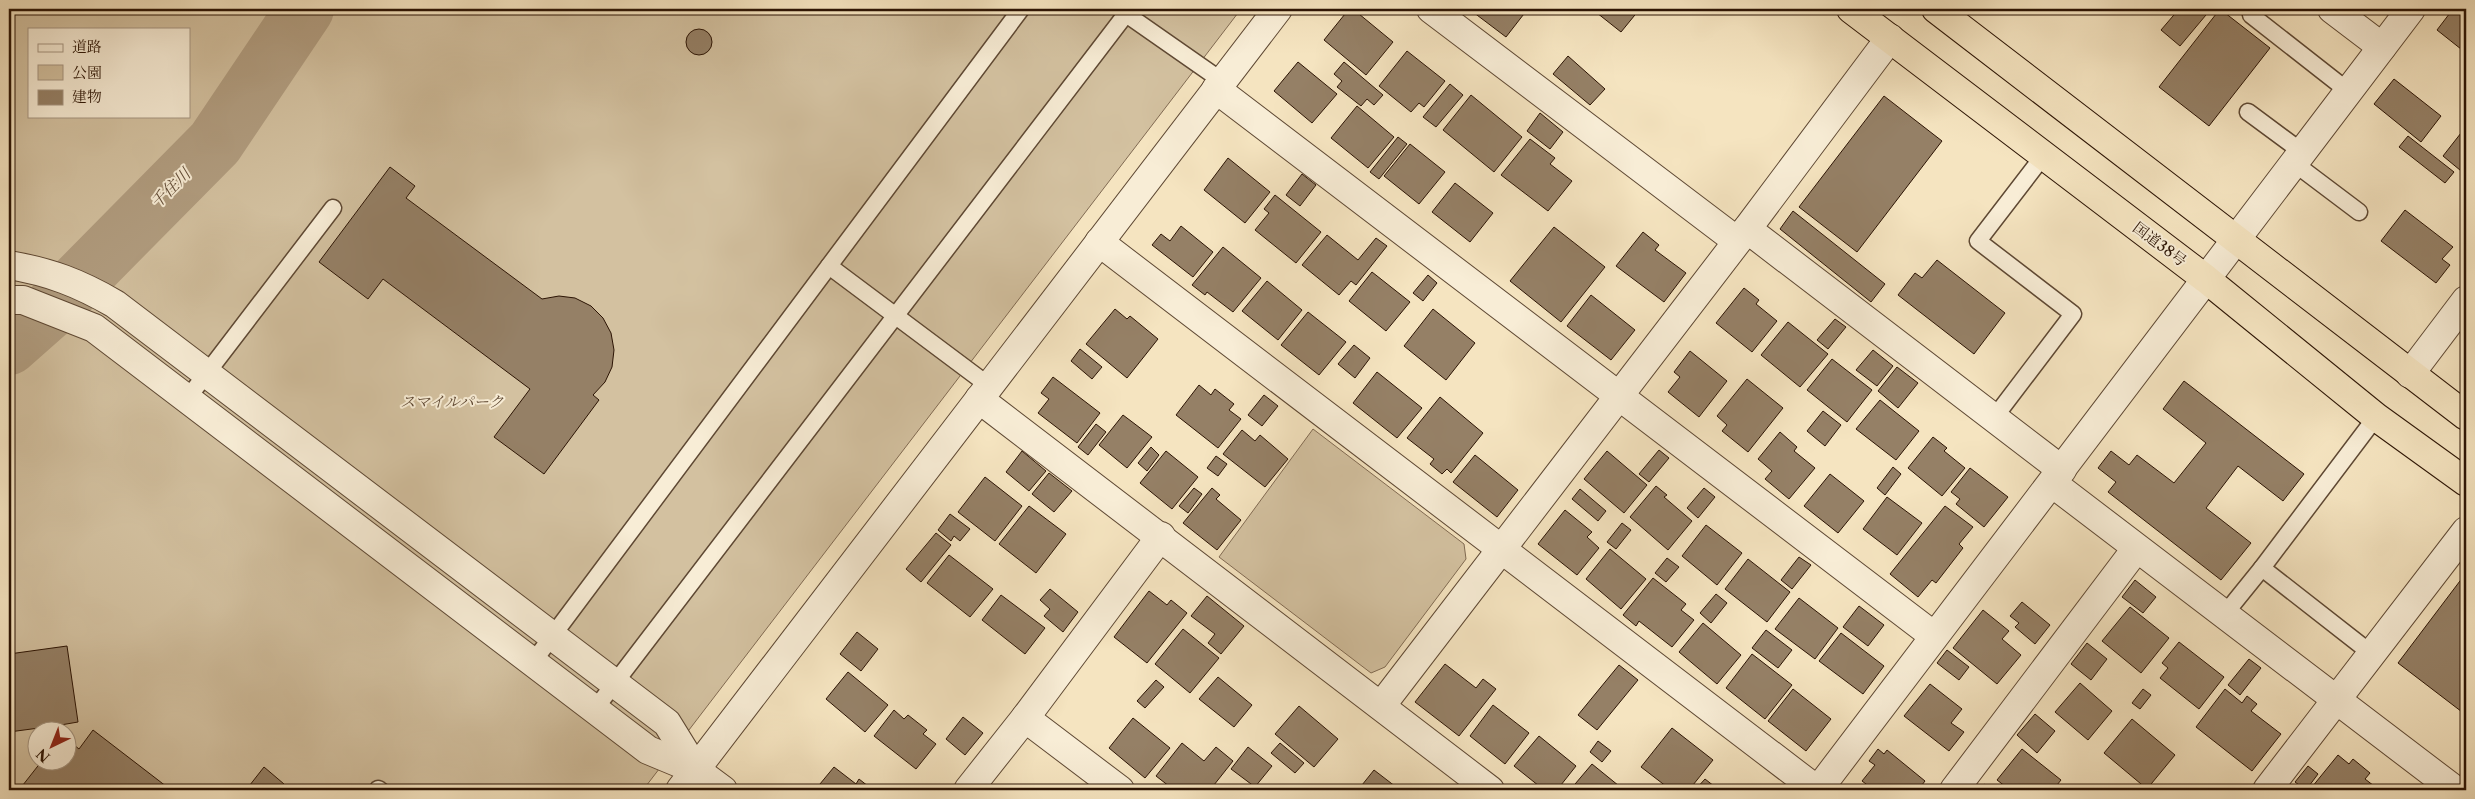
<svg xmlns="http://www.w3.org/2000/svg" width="2475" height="799" font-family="'Libre Caslon Text','Noto Serif JP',serif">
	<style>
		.green { fill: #d3c1a0; stroke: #806a52; fill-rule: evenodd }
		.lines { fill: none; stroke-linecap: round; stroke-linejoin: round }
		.river { stroke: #b19d80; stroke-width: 58 }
		.building { fill: #958066; stroke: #2c1404 }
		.service-casing { stroke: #5e4833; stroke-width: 19 }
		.minor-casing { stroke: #5e4833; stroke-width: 30 }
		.trunk-casing { stroke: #2c1404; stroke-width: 30 }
		.service { stroke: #f8edd6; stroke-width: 16 }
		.minor { stroke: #f8edd6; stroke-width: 28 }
		.trunk { stroke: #f5e4c0; stroke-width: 28 }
		.labels { text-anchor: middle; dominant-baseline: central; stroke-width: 4; stroke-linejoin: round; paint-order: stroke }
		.street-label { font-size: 15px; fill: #2c1404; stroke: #f8edd6 }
		.park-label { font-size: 15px; font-style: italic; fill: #5e4833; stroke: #f8edd6 }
		.water-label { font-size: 16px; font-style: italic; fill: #614b36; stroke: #f8edd6 }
	</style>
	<rect width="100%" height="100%" fill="#f5e4c0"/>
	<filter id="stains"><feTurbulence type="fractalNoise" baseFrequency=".004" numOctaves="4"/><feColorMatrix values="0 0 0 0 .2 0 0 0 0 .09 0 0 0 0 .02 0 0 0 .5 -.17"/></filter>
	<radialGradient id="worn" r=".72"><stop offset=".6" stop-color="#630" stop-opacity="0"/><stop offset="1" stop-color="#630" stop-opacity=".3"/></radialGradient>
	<g class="green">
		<path d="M9,9H1241L643,790H9ZM29,29H189V116H29ZM38,732H68V762H38Z"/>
		<path d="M1313,429L1464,544L1466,559L1385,667L1371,673L1219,557Z"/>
	</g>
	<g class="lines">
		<path class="river" d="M9,346L52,308L215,143L305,9"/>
	</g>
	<g class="building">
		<path d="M1349,9H1353L1393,42L1366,75L1324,40Z"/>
		<path d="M1469,9H1525L1527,10L1506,37Z"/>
		<path d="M1592,9H1637L1639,10L1621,32Z"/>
		<path d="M2179,9H2211L2180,46L2161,30Z"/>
		<path d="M2220,9L2270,48L2209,126L2159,87Z"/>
		<path d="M2453,9H2466V53L2437,30Z"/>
		<circle cx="699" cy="42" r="13"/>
		<path d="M1407,51L1445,81L1424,107L1419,103L1411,112L1379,86Z"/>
		<path d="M1568,56L1605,89L1590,105L1553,74Z"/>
		<path d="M1298,62L1337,94L1312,123L1274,91Z"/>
		<path d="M1344,62L1383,95L1374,105L1367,99L1361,106L1337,87L1342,81L1334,74Z"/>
		<path d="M2394,79L2441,116L2421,142L2374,104Z"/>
		<path d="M1450,84L1463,95L1436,127L1423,117Z"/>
		<path d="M1471,95L1522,137L1494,172L1443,130Z"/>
		<path d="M1884,96L1942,141L1857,252L1799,207Z"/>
		<path d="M1357,106L1394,137L1368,168L1331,138Z"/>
		<path d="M1540,113L1563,132L1550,149L1527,131Z"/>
		<path d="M2461,133L2466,137V175L2443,156Z"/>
		<path d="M2408,136L2454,172L2445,183L2399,147Z"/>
		<path d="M1398,137L1407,144L1379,179L1370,172Z"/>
		<path d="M1530,139L1555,158L1550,164L1572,181L1548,211L1501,175Z"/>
		<path d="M1410,144L1445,172L1419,204L1384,176Z"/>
		<path d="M1228,158L1270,192L1245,223L1204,190Z"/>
		<path d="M390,167L415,186L406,198L542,299L559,296L575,298L591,306L603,318L611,333L614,350L612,367L605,382L593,395L599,400L544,474L494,437L530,389L383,279L368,299L319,262Z"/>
		<path d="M1302,174L1316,185L1300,206L1286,195Z"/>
		<path d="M1455,183L1493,213L1470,242L1432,212Z"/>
		<path d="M1275,195L1321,232L1296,263L1255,230L1269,213L1264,209Z"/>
		<path d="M2405,210L2453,247L2442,259L2450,265L2436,283L2381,241Z"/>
		<path d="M1793,211L1885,284L1871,302L1780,229Z"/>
		<path d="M1181,226L1213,252L1193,277L1152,245L1161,234L1170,241Z"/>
		<path d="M1554,227L1605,267L1561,322L1510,281Z"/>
		<path d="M1643,232L1659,245L1655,250L1686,273L1664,302L1616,266Z"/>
		<path d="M1327,235L1358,260L1376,238L1387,246L1356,285L1351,281L1339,295L1302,265Z"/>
		<path d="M1223,247L1261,278L1233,312L1207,292L1205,295L1192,285Z"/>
		<path d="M1937,260L2005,313L1974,354L1898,295L1915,273L1922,278Z"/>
		<path d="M1372,272L1410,302L1386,331L1349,301Z"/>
		<path d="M1428,275L1437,283L1423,301L1413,293Z"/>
		<path d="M1267,281L1302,310L1278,340L1242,311Z"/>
		<path d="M1744,288L1759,300L1756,304L1777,321L1752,352L1716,323Z"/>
		<path d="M1591,295L1635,330L1611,360L1567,326Z"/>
		<path d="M1115,309L1127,319L1130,316L1158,339L1127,378L1086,344Z"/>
		<path d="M1433,309L1475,343L1446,380L1404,346Z"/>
		<path d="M1308,312L1346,342L1319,375L1281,345Z"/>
		<path d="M1835,319L1846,327L1828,349L1817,340Z"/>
		<path d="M1788,322L1828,354L1800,387L1761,355Z"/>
		<path d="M1354,345L1370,358L1355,378L1338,364Z"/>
		<path d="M1080,349L1102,367L1092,379L1071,361Z"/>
		<path d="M1873,350L1893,366L1877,386L1856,370Z"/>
		<path d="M1690,351L1727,381L1699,417L1668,392L1680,377L1674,372Z"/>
		<path d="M1832,359L1872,390L1847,422L1807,390Z"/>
		<path d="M1897,367L1918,383L1898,408L1878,391Z"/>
		<path d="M1377,372L1422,408L1397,438L1353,403Z"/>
		<path d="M1053,377L1100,413L1077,443L1038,413L1049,399L1041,393Z"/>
		<path d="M1747,379L1783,408L1748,452L1722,431L1727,425L1717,416Z"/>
		<path d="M2184,381L2304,474L2283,501L2238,466L2206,508L2251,543L2221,580L2108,492L2116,482L2098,468L2111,451L2129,465L2137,455L2174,483L2206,443L2163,409Z"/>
		<path d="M1199,385L1211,395L1215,389L1234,404L1229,410L1241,419L1218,448L1176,415Z"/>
		<path d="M1264,395L1278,406L1262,426L1248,415Z"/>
		<path d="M1440,397L1483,433L1451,473L1447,469L1442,474L1430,464L1434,459L1407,438Z"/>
		<path d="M1880,400L1919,431L1896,460L1856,429Z"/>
		<path d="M1823,411L1841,425L1825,446L1807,431Z"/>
		<path d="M1123,415L1152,437L1127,468L1099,445Z"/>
		<path d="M1096,424L1106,432L1088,455L1078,447Z"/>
		<path d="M1242,430L1255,441L1260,435L1288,459L1265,487L1223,454Z"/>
		<path d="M1780,432L1797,447L1794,451L1815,468L1789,499L1765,479L1772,471L1758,459Z"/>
		<path d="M1933,437L1947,448L1944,451L1965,468L1942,496L1908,468Z"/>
		<path d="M1151,447L1159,455L1147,471L1138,463Z"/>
		<path d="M1659,450L1669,458L1649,482L1639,474Z"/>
		<path d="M1022,451L1046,471L1029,491L1006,472Z"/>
		<path d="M1166,451L1198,477L1172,509L1140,483Z"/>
		<path d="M1607,451L1647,485L1624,513L1584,479Z"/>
		<path d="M1475,455L1518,490L1497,517L1453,482Z"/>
		<path d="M1216,456L1227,464L1218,476L1207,468Z"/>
		<path d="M1893,467L1901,474L1885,495L1877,488Z"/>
		<path d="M1970,468L2008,497L1984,527L1956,504L1960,499L1951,492Z"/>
		<path d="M1049,473L1072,491L1054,512L1032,494Z"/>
		<path d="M1830,474L1864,501L1838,533L1804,506Z"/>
		<path d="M985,477L1022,506L995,541L958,512Z"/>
		<path d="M1656,486L1667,495L1664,497L1692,521L1668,550L1630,517Z"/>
		<path d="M1194,488L1202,494L1188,513L1179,506Z"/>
		<path d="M1212,488L1220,495L1216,499L1241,520L1217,550L1183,523Z"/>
		<path d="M1704,488L1715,497L1698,518L1687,508Z"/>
		<path d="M1580,489L1606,511L1598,521L1572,499Z"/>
		<path d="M1887,497L1922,523L1897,555L1863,529Z"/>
		<path d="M1029,506L1066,534L1036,573L999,544Z"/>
		<path d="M1945,506L1973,527L1959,544L1963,548L1936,583L1932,580L1918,597L1890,574Z"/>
		<path d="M1565,510L1592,532L1587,537L1599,548L1577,575L1538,544Z"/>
		<path d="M950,514L970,529L960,541L954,536L951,541L938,530Z"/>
		<path d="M1622,523L1631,530L1616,549L1607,542Z"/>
		<path d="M1706,525L1742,553L1717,585L1682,556Z"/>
		<path d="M936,533L951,545L921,582L906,569Z"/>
		<path d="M1610,549L1646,579L1621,609L1586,579Z"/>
		<path d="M949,555L993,589L970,617L927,583Z"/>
		<path d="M1799,557L1811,565L1792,589L1781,580Z"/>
		<path d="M1667,558L1679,567L1666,582L1655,573Z"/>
		<path d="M1748,559L1790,592L1767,622L1725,589Z"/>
		<path d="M2466,573V715L2398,663Z"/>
		<path d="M1653,578L1686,604L1681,610L1694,620L1672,647L1639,621L1636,626L1623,615Z"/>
		<path d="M2135,580L2156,597L2143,613L2122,597Z"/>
		<path d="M1050,589L1078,612L1063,632L1044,616L1050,609L1040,600Z"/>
		<path d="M1149,591L1167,605L1171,600L1187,613L1147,663L1114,637Z"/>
		<path d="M1716,594L1727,603L1711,623L1700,613Z"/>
		<path d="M1001,595L1045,628L1025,654L982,620Z"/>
		<path d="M1207,596L1244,626L1221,654L1208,643L1215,634L1191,616Z"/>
		<path d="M1799,598L1838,628L1815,659L1775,629Z"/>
		<path d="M2022,602L2050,625L2035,644L2015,627L2019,623L2010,616Z"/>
		<path d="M1859,606L1884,625L1868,646L1843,627Z"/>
		<path d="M2130,607L2169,638L2141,673L2102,641Z"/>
		<path d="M1983,610L2009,631L2002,639L2021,655L1997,684L1953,648Z"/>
		<path d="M1703,623L1741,655L1717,684L1679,652Z"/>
		<path d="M1183,629L1219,658L1190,693L1155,664Z"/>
		<path d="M1766,630L1792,650L1778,668L1752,648Z"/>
		<path d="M857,632L878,649L861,671L840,654Z"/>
		<path d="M1841,633L1884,666L1863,694L1819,661Z"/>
		<path d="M2179,642L2224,677L2199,709L2160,678L2168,668L2162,663Z"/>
		<path d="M2087,643L2107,659L2091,680L2071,664Z"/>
		<path d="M67,646L78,722L49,727V732H39V728L9,732V654Z"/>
		<path d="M1947,650L1969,667L1959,680L1937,663Z"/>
		<path d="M1752,654L1792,685L1765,719L1726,688Z"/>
		<path d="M2249,659L2261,668L2240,695L2228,685Z"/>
		<path d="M1445,664L1476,688L1483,679L1496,689L1459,736L1415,702Z"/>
		<path d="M1619,665L1638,680L1597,730L1578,715Z"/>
		<path d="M848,672L888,705L865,732L826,699Z"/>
		<path d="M1218,677L1252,705L1234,727L1199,699Z"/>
		<path d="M1156,680L1164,687L1145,708L1137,701Z"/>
		<path d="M2080,683L2112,711L2088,740L2055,712Z"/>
		<path d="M1930,684L1962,709L1951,723L1964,732L1949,751L1904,716Z"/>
		<path d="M1793,689L1831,719L1806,751L1768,721Z"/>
		<path d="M2143,689L2151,695L2140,709L2132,703Z"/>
		<path d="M2225,689L2242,703L2247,696L2257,704L2251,711L2281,734L2252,771L2196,727Z"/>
		<path d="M1493,705L1529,733L1505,764L1470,736Z"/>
		<path d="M1299,706L1338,739L1314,767L1275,734Z"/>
		<path d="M894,710L904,719L908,715L927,730L923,734L936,744L916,769L874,736Z"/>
		<path d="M2035,714L2055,731L2037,753L2017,735Z"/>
		<path d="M963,717L983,733L965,755L946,739Z"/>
		<path d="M1133,718L1170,748L1145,778L1109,748Z"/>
		<path d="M2132,719L2175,755L2147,789L2104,753Z"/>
		<path d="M1672,728L1713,760L1689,790H1671L1641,767Z"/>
		<path d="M93,730L171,790H9V782L19,790L41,762H68V740L79,749Z"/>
		<path d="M1539,736L1576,766L1557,790H1544L1514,766Z"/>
		<path d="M2466,738V750L2461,746Z"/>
		<path d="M1598,741L1611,751L1602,762L1590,752Z"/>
		<path d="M1182,743L1204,761L1216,747L1233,761L1210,790H1174L1156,776Z"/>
		<path d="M1280,743L1304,763L1295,773L1271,753Z"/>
		<path d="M1248,747L1272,766L1255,787L1231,769Z"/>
		<path d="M1878,749L1884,754L1887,750L1925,781L1918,790H1874L1862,781L1875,765L1869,761Z"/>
		<path d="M2022,749L2061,780L2053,790H2010L1997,780Z"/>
		<path d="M2338,755L2349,764L2353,759L2370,773L2365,779L2378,789L2377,790H2316L2312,787Z"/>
		<path d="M1592,764L1624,790H1570Z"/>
		<path d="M2308,766L2318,774L2306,790L2295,782Z"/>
		<path d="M264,767L284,784L278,790H246Z"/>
		<path d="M834,767L856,784L859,779L873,790H815Z"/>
		<path d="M1374,770L1400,790H1358Z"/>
		<path d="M1705,779L1719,790H1695Z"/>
		<path d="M1984,784L1992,790H1979Z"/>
	</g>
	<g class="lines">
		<g class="service-casing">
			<g id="service">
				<path d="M2256,9L2251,15L2348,91"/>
				<path d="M2248,112L2302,152"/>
				<path d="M2294,163L2359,212"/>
				<path d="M829,266L988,385"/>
				<path d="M187,399L333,208"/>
				<path d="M1994,418L2073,314L1978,241L2044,155"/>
				<path d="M2224,615L2262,568"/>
				<path d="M2372,654L2262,568L2376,417"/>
				<path d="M533,662L1021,9"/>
				<path d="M595,709L1126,14L1222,81"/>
				<path d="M378,789L380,790"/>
			</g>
		</g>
		<g class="minor-casing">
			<g id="minor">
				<path d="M1431,9L1737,241"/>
				<path d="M2332,9L2382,47"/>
				<path d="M1216,89L1934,636"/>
				<path d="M1747,229L2062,470"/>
				<path d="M1099,242L1817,790"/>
				<path d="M9,265C50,272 79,283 115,304L667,723L696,770"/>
				<path d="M9,300H23L94,328L648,750L696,770L723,790"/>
				<path d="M2410,374L2466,300"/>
				<path d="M979,399L1490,790"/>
				<path d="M2052,483L2455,790"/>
				<path d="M1381,706L1747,229L1890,38"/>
				<path d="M1025,718L1120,790"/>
				<path d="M680,790L1278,9"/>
				<path d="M968,790L1025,718L1161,536"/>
				<path d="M1818,790L2411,9"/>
				<path d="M1954,790L2136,549"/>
				<path d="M2267,790L2466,531"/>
			</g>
		</g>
		<g class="trunk-casing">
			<g id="trunk">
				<path d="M1851,9L2206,279L2376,417L2466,482"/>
				<path d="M1936,9L2466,416"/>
			</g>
		</g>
		<use href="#service" class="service"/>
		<use href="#minor" class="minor"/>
		<use href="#trunk" class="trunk"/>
	</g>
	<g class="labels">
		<g class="street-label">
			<text transform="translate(2160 244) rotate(37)">国道38号</text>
		</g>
		<g class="park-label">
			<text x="452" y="401">スマイルパーク</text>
		</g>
		<g class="water-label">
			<text transform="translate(170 188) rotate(-45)">千住川</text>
		</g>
	</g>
	<rect width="2475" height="799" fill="none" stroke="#f5e4c0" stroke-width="30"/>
	<rect x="10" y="10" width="2455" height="779" fill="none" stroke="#2c1404" stroke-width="2.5"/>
	<rect x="15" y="15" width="2445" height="769" fill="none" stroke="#2c1404"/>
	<rect x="28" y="28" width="162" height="90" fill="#f8edd6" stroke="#a69682"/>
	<rect x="38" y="44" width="25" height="8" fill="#f8edd6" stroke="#a69682"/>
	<text x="72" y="52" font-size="15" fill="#2c1404">道路</text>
	<rect x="38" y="65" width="25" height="15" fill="#d3c1a0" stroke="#a69682"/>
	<text x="72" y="78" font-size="15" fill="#2c1404">公園</text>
	<rect x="38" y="90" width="25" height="15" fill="#958066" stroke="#a69682"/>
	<text x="72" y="102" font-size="15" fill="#2c1404">建物</text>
	<g transform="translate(52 746) rotate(223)"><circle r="24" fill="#f8edd6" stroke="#a69682"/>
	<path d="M0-4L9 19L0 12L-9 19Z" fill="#8f2418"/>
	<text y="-8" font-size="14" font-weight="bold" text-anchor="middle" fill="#2c1404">N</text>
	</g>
	<rect width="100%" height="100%" filter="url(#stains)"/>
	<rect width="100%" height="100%" fill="url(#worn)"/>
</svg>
